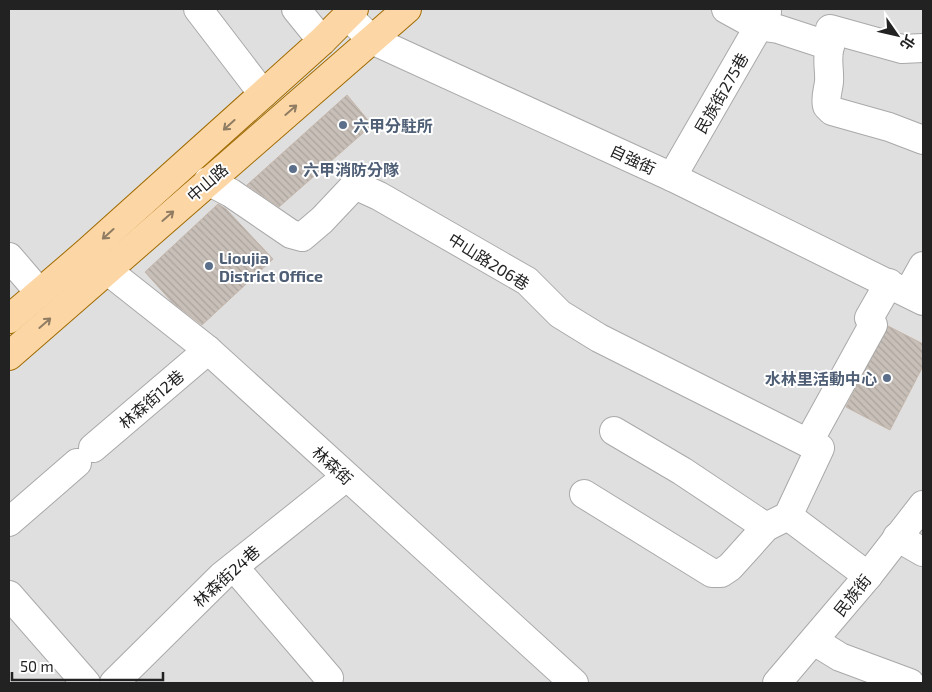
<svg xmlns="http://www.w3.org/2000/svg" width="932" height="692" font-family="'Exo 2','Noto Sans TC',sans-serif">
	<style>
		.residential { fill: #e0dfdf }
		.building { fill: url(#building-back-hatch); stroke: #c4b6ab }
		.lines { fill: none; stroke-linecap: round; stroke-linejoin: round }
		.minor-casing { stroke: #a9a9a9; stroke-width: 30 }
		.major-casing { stroke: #a06b00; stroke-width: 30 }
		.minor { stroke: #fff; stroke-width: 28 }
		.major { stroke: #fcd6a4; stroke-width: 28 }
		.oneway { stroke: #8f7c63 }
		.service-dot { fill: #5c6f8a; stroke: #fff; stroke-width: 2 }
		.labels { text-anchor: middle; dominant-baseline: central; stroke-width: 4; stroke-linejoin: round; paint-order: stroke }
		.street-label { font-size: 16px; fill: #222; stroke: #fff }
		.service-label { font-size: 16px; font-weight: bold; fill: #4e5e75; stroke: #fff; text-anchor: start }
	</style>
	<defs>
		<pattern id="building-back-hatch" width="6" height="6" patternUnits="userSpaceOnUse" patternTransform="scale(1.25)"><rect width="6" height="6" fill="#c7bfb8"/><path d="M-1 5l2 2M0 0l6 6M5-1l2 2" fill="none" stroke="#aba49e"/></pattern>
	</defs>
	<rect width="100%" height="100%" fill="#f2efe9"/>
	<rect class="residential" x="9" y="9" width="914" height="674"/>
	<g class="building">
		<path d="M347,95L372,125L279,207L247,185Z"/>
		<path d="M218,204L226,209L273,259L202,325L172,302L145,272Z"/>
		<path d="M888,326L923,344V366L890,430L846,407Z"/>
	</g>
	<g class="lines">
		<g class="minor-casing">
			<g id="minor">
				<path d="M198,9L263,94"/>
				<path d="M296,9L322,41"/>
				<path d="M726,9L757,26L778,29L830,46V29L902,49L923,48"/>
				<path d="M347,15L372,40L672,177L923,301"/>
				<path d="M830,46C826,59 830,70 829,82C828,91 825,97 827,106L832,111L889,127L923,140"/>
				<path d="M672,177L767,12"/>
				<path d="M208,181L231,193L291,234L302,237L322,220L355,185L379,196L527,281L560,314L599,338L808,443"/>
				<path d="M89,256L208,350L574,683"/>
				<path d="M9,257L39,292"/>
				<path d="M908,293L923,266"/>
				<path d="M614,431L682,471L766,527"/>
				<path d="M93,448L208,350"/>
				<path d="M584,494L712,573H721L730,567L766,527L788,516L820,448L808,443L873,325L869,318L889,283"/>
				<path d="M788,516L868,576"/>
				<path d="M9,522L77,463"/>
				<path d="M897,537L923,552"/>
				<path d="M234,567L329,678"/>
				<path d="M9,595L86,683"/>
				<path d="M814,641L840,657L910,683"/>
				<path d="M114,683L222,576L346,477"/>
				<path d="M777,683L868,576L923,505"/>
			</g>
		</g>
		<g class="major-casing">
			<g id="major">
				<path d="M9,319L86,253L322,41L354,9"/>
				<path d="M9,356L407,9"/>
			</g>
		</g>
		<use href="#minor" class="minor"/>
		<use href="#major" class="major"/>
	</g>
	<defs><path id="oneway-shaft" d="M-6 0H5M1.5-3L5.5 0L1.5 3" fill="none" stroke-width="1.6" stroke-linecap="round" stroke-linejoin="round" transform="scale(1.25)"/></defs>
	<g class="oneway">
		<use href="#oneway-shaft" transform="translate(291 110) rotate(-41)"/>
		<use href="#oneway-shaft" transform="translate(229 125) rotate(138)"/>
		<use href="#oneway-shaft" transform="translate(168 216) rotate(-41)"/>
		<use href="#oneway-shaft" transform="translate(108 234) rotate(138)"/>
		<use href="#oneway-shaft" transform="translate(45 323) rotate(-41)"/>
	</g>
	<g class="service-dot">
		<circle cx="343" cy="125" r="5"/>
		<circle cx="293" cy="169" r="5"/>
		<circle cx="209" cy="266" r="5"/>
		<circle cx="887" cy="378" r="5"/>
	</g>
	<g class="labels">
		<g class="street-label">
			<text transform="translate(721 93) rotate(-60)">民族街275巷</text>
			<text transform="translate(633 159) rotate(25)">自強街</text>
			<text transform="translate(207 182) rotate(-41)">中山路</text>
			<text transform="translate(489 261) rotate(32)">中山路206巷</text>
			<text transform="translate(151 399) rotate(-41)">林森街12巷</text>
			<text transform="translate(333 465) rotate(42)">林森街</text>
			<text transform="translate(226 576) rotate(-42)">林森街24巷</text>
			<text transform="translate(852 595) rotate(-51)">民族街</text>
		</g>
		<g class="service-label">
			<text x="353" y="125">六甲分駐所</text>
			<text x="303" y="169">六甲消防分隊</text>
			<text x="219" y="257">Lioujia<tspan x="219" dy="18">District Office</tspan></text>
			<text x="877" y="378" text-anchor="end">水林里活動中心</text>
		</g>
	</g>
	<rect width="932" height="692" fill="none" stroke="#222222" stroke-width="20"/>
	<g transform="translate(897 35) rotate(124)" stroke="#ffffff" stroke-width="4" paint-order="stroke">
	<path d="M0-4L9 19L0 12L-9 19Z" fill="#222222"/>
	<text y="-8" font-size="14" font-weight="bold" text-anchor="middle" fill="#222222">北</text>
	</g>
	<path d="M12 672v8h151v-8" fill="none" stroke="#222222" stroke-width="2.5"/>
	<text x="20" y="672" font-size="15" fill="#222222" stroke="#ffffff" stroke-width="4" paint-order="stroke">50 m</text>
</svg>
